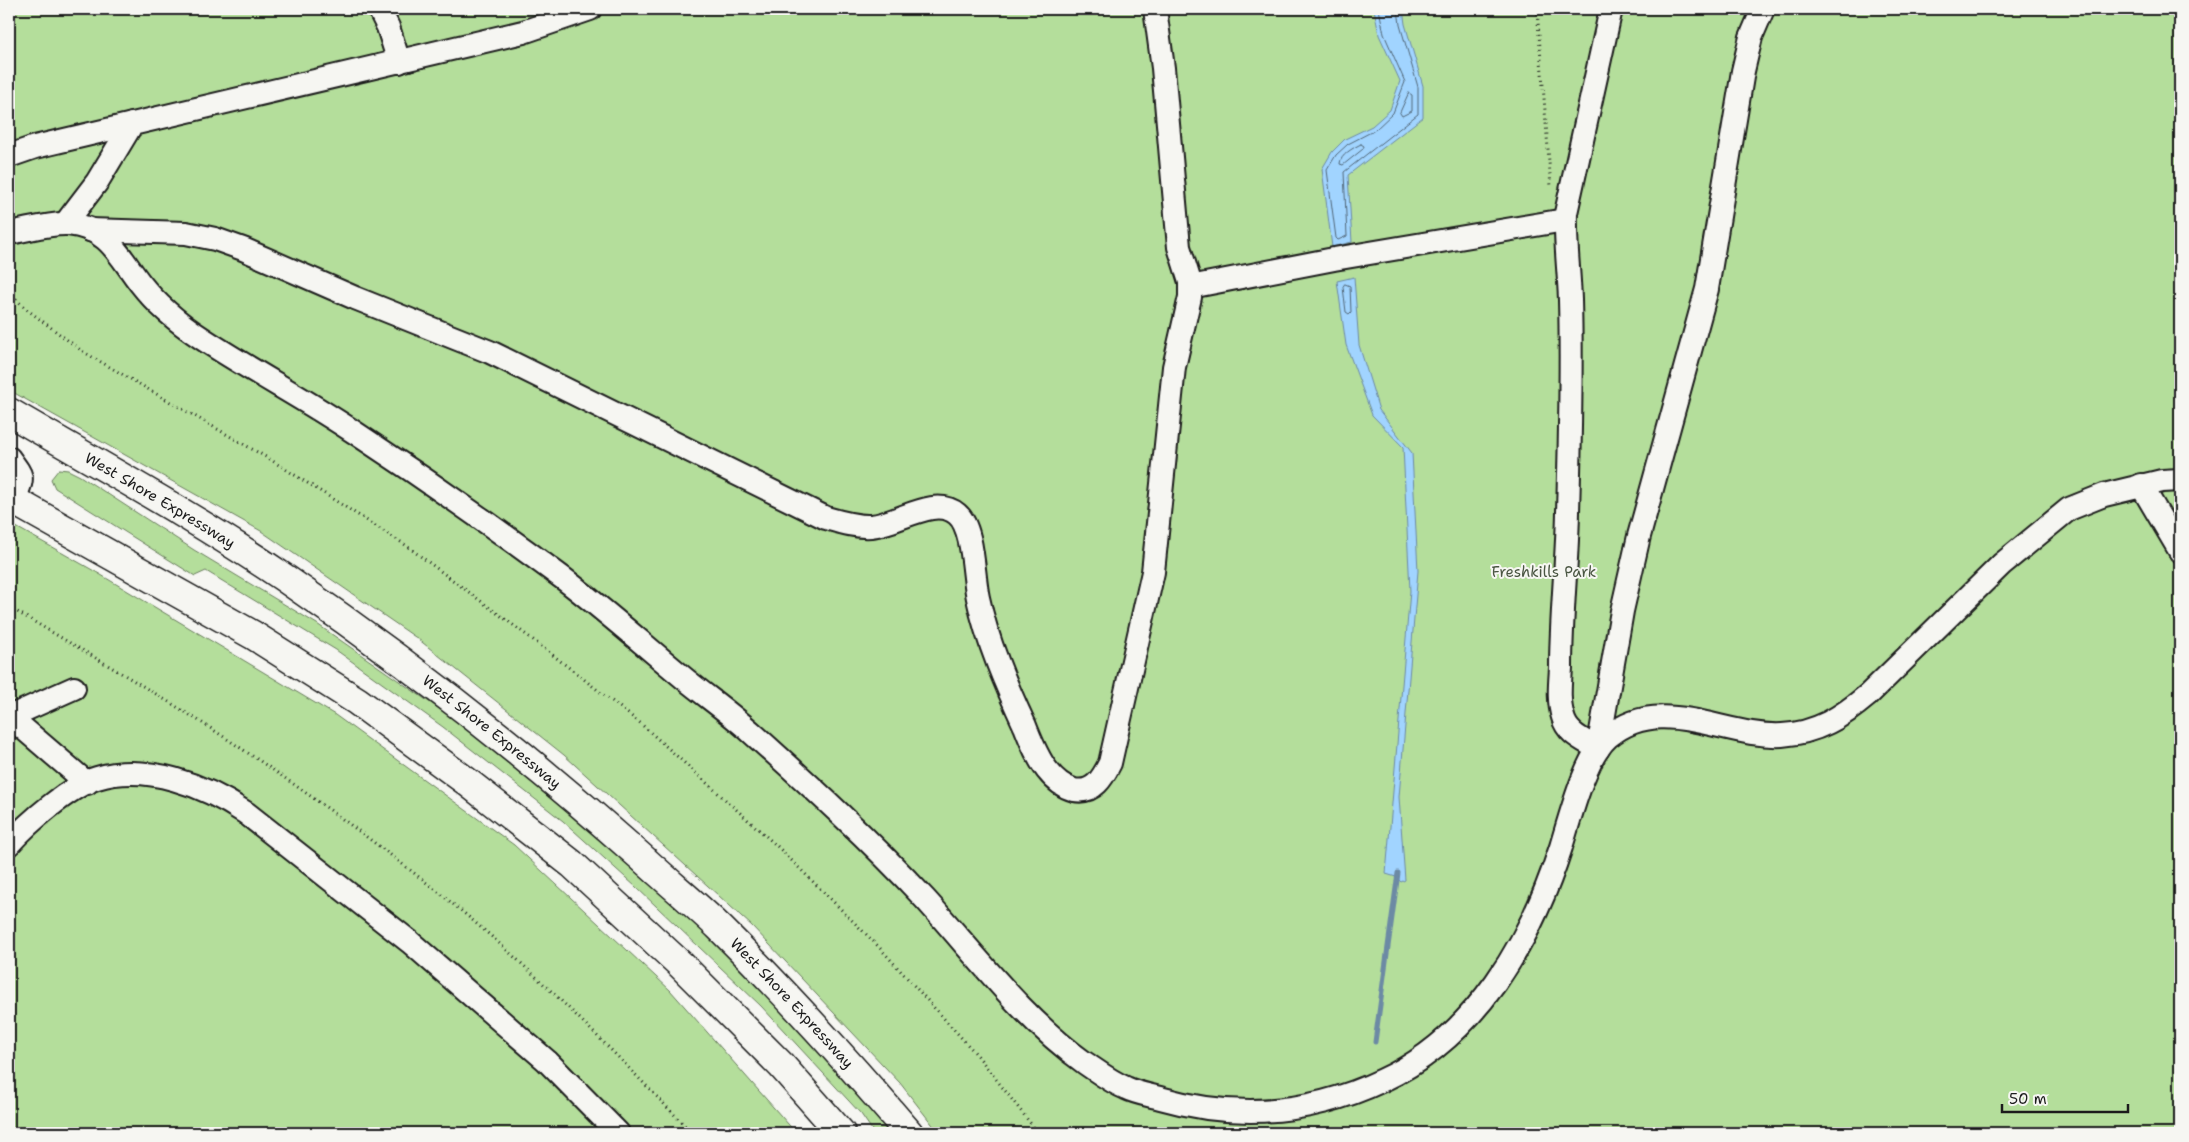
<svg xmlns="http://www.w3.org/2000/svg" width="2189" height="1142" font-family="'Shantell Sans',sans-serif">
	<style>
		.green { fill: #b4de9b; stroke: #687d5c }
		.water { fill: #a1d4ff; stroke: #6c8aa4 }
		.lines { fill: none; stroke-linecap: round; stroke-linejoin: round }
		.shore { stroke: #516677; stroke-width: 1 }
		.stream { stroke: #6c8aa4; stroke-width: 5 }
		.minor-casing { stroke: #1c1c1c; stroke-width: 26 }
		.highway-casing { stroke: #1c1c1c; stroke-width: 31 }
		.path { stroke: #1c1c1c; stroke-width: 3; stroke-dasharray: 1 4; stroke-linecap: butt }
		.minor { stroke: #f6f6f2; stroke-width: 22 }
		.highway { stroke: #f6f6f2; stroke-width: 28 }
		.labels { text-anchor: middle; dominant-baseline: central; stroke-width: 4; stroke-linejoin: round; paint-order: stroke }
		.street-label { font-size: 15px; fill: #1c1c1c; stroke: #f6f6f2 }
		.park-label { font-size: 15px; fill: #4a5642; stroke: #f6f6f2 }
	</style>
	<rect width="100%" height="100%" fill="#f6f6f2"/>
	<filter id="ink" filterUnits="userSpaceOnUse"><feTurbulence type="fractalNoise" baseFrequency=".02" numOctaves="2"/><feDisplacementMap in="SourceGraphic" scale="10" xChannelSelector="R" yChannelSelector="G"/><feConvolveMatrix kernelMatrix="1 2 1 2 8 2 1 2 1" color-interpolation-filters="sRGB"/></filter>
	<g filter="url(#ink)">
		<g class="green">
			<path d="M9,9H2180V1133H939L900,1083L752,926L564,755L418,639L261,531L9,390Z"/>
			<path d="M59,469L68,470L80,476L194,550L317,624L458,722L593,833L710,937L815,1044L895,1133H874L861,1114L761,1006L636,887L563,821L443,727L336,650L206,571L195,576L55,488L51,479Z"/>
			<path d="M9,523L96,572L335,715L514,845L670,990L796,1133H9Z"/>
		</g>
		<g class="water">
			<path d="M1374,9H1403L1405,24L1423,86V117L1348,175L1352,242L1332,247L1322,169L1332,152L1345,139L1372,126L1390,110L1400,81L1379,35Z"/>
			<path d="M1354,277L1359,345L1379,410L1412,453L1418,571L1399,797L1405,880L1401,882L1396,877L1386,874L1410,591L1403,447L1372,415L1346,345L1337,281Z"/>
		</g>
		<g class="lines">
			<g class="shore">
				<path d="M1379,9L1384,34L1405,82L1393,113L1375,130L1348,144L1336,155L1327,170L1336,238L1338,240L1347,236L1344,172L1418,114V87L1400,25L1398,9"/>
				<path d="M1409,93L1412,95V111L1402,116L1400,113Z"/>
				<path d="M1361,144L1364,146L1363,149L1343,165L1340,164C1340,155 1353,148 1361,144Z"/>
				<path d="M1345,284L1350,286L1351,312L1349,314L1346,312L1343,287Z"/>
			</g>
			<path class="stream" d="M1375,1042L1398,873"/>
			<g class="minor-casing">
				<g id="minor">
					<path d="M379,9L388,27L399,62"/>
					<path d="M1611,9L1566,213C1565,243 1569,271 1570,300C1572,371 1570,442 1568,512C1567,564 1561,616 1561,668C1560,684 1558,701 1563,717C1567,734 1584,740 1598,749L1622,611L1639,536L1707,289L1743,71L1751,37L1763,9"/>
					<path d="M9,156L35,147L523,32L590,9"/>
					<path d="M65,224L97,182L132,124"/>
					<path d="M90,230L186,233L215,239L243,249L355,298L490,352L826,518C840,522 856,527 871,526C898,524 934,495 957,514C974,528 973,576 978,598C987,641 1006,685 1025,726C1031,741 1037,757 1047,770C1054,779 1063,787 1074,790C1094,794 1103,777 1110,763L1153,572L1174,367L1190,297V282L1179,247L1163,68L1155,9"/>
					<path d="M9,233C28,230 49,223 68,224C109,228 119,256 140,283C157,305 180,324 203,339C253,372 307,400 357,434C427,480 497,529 564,579C606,611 645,646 685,679C707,697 730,713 751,732C811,786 870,840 925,899C976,955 1022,1018 1085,1063C1097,1071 1111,1082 1126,1088C1136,1093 1149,1095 1160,1098C1237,1120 1312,1114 1383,1080C1476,1037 1531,941 1561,847C1570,818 1585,757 1608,737C1660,692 1724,738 1782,735C1817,733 1842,717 1868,695L2002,564L2069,509L2104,495L2162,481L2180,480"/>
					<path d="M1190,287L1334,259L1565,220"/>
					<path d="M9,458C25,480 23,475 14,501"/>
					<path d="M2141,485L2180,551"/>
					<path d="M9,717L74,688"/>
					<path d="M10,717L87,783"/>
					<path d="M9,844C28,823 70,786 97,778C147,763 204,785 246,813L410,942L547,1061L618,1133"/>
				</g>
			</g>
			<g class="highway-casing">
				<g id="highway">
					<path id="s1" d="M9,412C101,466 195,517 283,577C409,663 528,756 641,857C667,881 694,903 719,927C786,993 848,1062 909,1133"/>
					<path d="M9,498L253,635L357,701L466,781L572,864L680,964L781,1065L841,1133"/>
				</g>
			</g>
			<g class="path">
				<path d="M1537,9L1551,187"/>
				<path d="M9,292L25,308L82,351L271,460L404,544L536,642L640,723L777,846L879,947L978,1056L1038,1133"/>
				<path d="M9,607C80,649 152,690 221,735C294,783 365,834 433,888C526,961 610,1048 692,1133"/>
			</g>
			<use href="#minor" class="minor"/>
			<use href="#highway" class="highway"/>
		</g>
	</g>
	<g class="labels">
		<g class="street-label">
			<text stroke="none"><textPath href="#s1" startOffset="175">West Shore Expressway</textPath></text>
			<text stroke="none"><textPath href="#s1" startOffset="580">West Shore Expressway</textPath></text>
			<text stroke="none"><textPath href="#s1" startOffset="985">West Shore Expressway</textPath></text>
		</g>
		<g class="park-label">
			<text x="1544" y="572">Freshkills Park</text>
		</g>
	</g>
	<rect width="2189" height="1142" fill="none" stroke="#f6f6f2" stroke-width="30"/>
	<rect x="15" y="15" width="2159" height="1112" fill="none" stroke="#1c1c1c" stroke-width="2" filter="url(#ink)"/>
	<path d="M2002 1104v8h126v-8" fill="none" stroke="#1c1c1c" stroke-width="2.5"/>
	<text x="2009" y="1104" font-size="15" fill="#1c1c1c" stroke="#f6f6f2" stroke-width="4" paint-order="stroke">50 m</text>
</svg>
